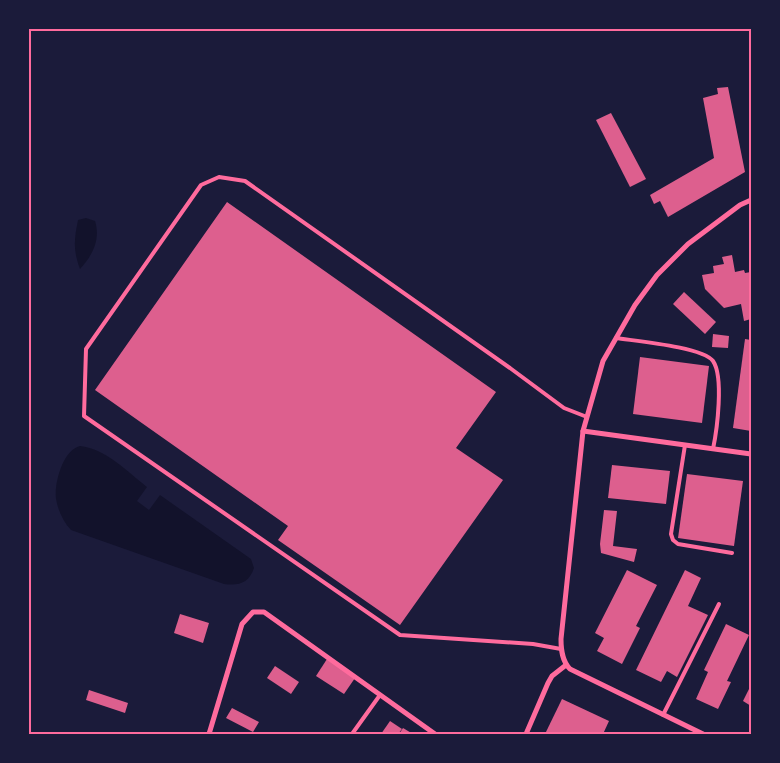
<svg xmlns="http://www.w3.org/2000/svg" width="780" height="763" font-family="Montserrat,sans-serif">
	<style>
		.water { fill: #12122b }
		.building { fill: #dd5f8e }
		.lines { fill: none; stroke-linecap: round; stroke-linejoin: round }
		.service { stroke: #ff6b9d; stroke-width: 4 }
		.minor { stroke: #ff6b9d; stroke-width: 5 }
		.neatline { fill: none; stroke: #ff6b9d; stroke-width: 2 }
	</style>
	<rect width="100%" height="100%" fill="#1b1b3a"/>
	<g class="water">
		<path d="M86,218L95,221C101,240 92,256 80,269C73,250 74,240 78,220Z"/>
		<path d="M80,446C106,449 128,472 147,487L137,501L149,510L160,495L251,559L254,568C249,583 239,586 224,584L71,530C63,522 58,510 56,499C54,483 63,450 80,446Z"/>
	</g>
	<g class="building">
		<path d="M728,87L745,172L668,217L660,201L654,204L650,195L714,158L703,98L718,94L717,88Z"/>
		<path d="M611,113L646,179L630,187L596,120Z"/>
		<path d="M227,202L496,392L456,448L503,480L400,625L278,540L288,526L95,390Z"/>
		<path d="M732,255L735,272L744,270L745,273L751,272V319L744,321L741,304L724,308L705,289L702,275L714,273L713,266L724,264L722,257Z"/>
		<path d="M684,292L716,322L705,334L673,304Z"/>
		<path d="M713,334L729,336L728,348L712,347Z"/>
		<path d="M745,339L751,340V431L733,428Z"/>
		<path d="M640,357L709,366L702,423L633,414Z"/>
		<path d="M612,465L670,471L666,504L608,498Z"/>
		<path d="M687,474L743,481L734,546L678,538Z"/>
		<path d="M604,510L617,511L613,546L637,549L634,562L601,553L600,544Z"/>
		<path d="M627,570L657,585L636,626L640,628L622,664L597,651L604,638L595,633Z"/>
		<path d="M685,570L701,578L688,606L708,615L677,677L667,671L661,682L636,670Z"/>
		<path d="M180,614L209,623L203,643L174,633Z"/>
		<path d="M726,624L749,635L727,681L731,682L718,709L696,699L708,672L704,670Z"/>
		<path d="M327,659L355,678L344,694L316,676Z"/>
		<path d="M275,666L299,682L291,694L267,678Z"/>
		<path d="M751,685V706L743,701Z"/>
		<path d="M89,690L128,703L125,713L86,700Z"/>
		<path d="M562,699L609,721L603,734H545Z"/>
		<path d="M232,708L259,722L253,732L226,718Z"/>
		<path d="M390,721L402,729L398,734H381Z"/>
		<path d="M403,728L413,734H399Z"/>
	</g>
	<g class="lines">
		<g class="service">
			<path d="M616,338C635,341 703,347 713,361C724,377 717,430 713,449"/>
			<path d="M685,445L671,534L673,540L678,544L732,553"/>
			<path d="M561,649L533,644L400,635L84,416L86,349L201,185L219,177L245,181L510,368L564,408L587,417"/>
			<path d="M663,715L719,604"/>
			<path d="M352,734L380,695"/>
		</g>
		<g class="minor">
			<path d="M583,431L751,454"/>
			<path d="M209,734L242,624L253,612H264L435,734"/>
			<path d="M526,734L548,683L552,676L566,665"/>
			<path d="M703,734L570,669C562,661 561,650 561,639L583,431L603,361L635,305L657,275L688,244L740,205L751,200"/>
		</g>
	</g>
	<rect width="780" height="763" fill="none" stroke="#1b1b3a" stroke-width="60"/>
	<rect x="30" y="30" width="720" height="703" class="neatline"/>
</svg>
